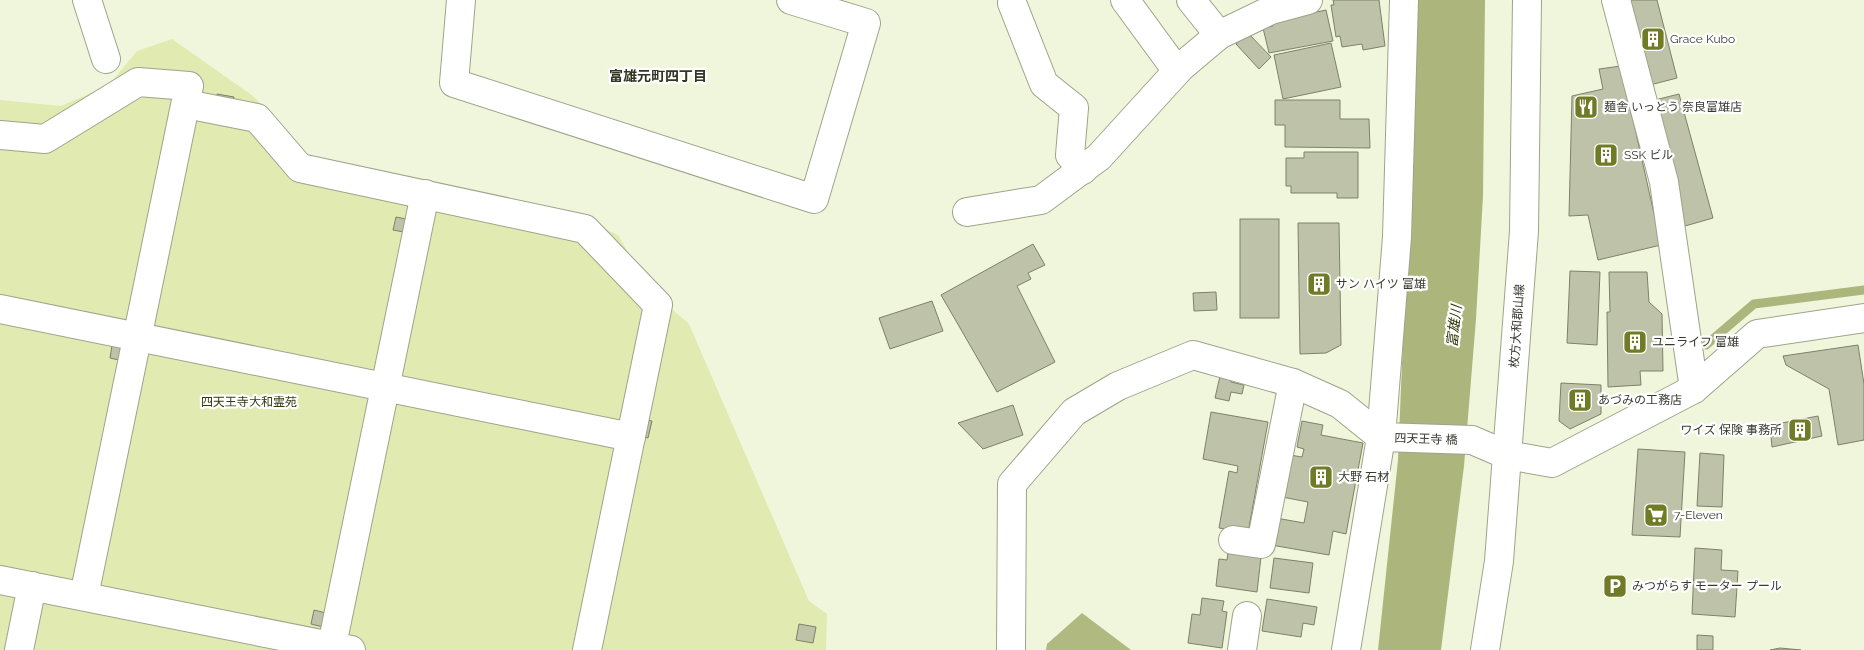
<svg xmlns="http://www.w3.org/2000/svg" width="1864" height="650" font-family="Raleway,'Noto Sans JP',sans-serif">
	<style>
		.green { fill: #e0eab1 }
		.forest { fill: #afb980 }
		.water { fill: #acb57c }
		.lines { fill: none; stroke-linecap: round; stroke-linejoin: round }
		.stream { stroke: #acb57c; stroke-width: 9 }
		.building { fill: #bdc2a9; stroke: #7d8169 }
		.minor-casing { stroke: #9fa38b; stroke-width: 30 }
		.major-casing { stroke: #9fa38b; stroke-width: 30 }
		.minor { stroke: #fff; stroke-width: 28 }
		.major { stroke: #fff; stroke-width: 28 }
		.labels { text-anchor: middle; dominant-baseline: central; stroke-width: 4.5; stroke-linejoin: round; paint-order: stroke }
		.poi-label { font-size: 12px; fill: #383a30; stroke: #fff; text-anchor: start }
		.street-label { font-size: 12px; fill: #383a30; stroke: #fff }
		.park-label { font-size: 12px; fill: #363b0f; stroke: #fff }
		.neighbourhood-label { font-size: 14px; font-weight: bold; fill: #323520; stroke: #fff }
		.water-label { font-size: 14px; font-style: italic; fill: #353b0e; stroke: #fff }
	</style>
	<rect width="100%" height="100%" fill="#f0f6db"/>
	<path class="green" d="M172,39L253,96L288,134L300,158L575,214L618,235L650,290L689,324L809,601L827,614L826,650H0V100L61,106L109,85L137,51Z"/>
	<path class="forest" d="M1082,613L1131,650H1046L1047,644Z"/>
	<path class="water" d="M1417,0H1485L1483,196L1476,319L1464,466L1441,650H1378L1398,460Z"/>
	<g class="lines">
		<path class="stream" d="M1706,345L1754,304L1864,290"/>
	</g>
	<g class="building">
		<path d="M1333,0H1379L1385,46L1363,50L1362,44L1342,47L1340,36L1336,37L1331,5H1334Z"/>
		<path d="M1628,0H1657L1677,78L1650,85Z"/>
		<path d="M1326,10L1333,41L1269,53L1263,28L1273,26V23L1289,18Z"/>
		<path d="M1248,33L1271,57L1259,69L1236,44Z"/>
		<path d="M1331,43L1341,87L1283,99L1274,55Z"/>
		<path d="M1621,66L1661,245L1598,260L1588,215L1569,216L1572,96L1603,89L1599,69Z"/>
		<path d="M217,94L234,97L231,110L215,107Z"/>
		<path d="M1679,94L1713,218L1685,226L1651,101Z"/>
		<path d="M1275,100H1340V119H1369L1370,148L1285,147V125H1275Z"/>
		<path d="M1304,152H1358V198H1337V193H1291V186H1286V158H1304Z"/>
		<path d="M396,217L411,220L409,233L393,230Z"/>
		<rect x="1240" y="219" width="39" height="99"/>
		<path d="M1298,223H1339L1341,345L1326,353L1300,354Z"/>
		<path d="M1033,244L1045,265L1028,273L1031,279L1017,286L1055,362L997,392L941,295Z"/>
		<path d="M1570,271L1600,272L1597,345L1567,343Z"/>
		<path d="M1609,272H1647L1649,302L1662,314L1663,371H1640L1641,385L1608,387L1607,312H1610Z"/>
		<path d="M1216,292L1217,310L1194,311L1193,293Z"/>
		<path d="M932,301L943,331L890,349L879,318Z"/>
		<path d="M112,345L126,347L123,361L110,358Z"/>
		<path d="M1858,345L1864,384V440L1838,445L1829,389L1786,365L1783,356Z"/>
		<path d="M1220,376L1231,379V382L1244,385L1242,394L1231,392L1229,401L1215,398Z"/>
		<path d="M1561,383L1601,385V414L1570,429L1559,421Z"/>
		<path d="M1013,405L1023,435L983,449L958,423Z"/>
		<path d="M1211,412L1268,422L1248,533L1219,528L1229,471L1237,473L1238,466L1203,459Z"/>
		<path d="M1818,416L1822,436L1772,447L1771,437L1779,435L1777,424Z"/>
		<path d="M641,419L652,421L648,438L637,435Z"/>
		<path d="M1302,421L1323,425L1321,435L1363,443L1346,534L1333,531L1329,555L1271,545L1276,518L1304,523L1308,502L1282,497L1290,455L1302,457L1304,449L1297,447Z"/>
		<path d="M1638,449L1685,452L1680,537L1632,535Z"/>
		<path d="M1700,453L1724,455L1722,507L1697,506Z"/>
		<path d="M1695,548L1722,550L1721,570L1738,571L1735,617L1692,614Z"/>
		<path d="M1228,553L1261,557L1257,592L1216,586L1219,559L1227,560Z"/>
		<path d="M1274,558L1313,563L1309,593L1270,588Z"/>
		<path d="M1202,598L1224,601L1222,611L1227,612L1222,648L1188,643L1192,614L1200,615Z"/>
		<path d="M1267,599L1317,607L1314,625L1303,623L1301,637L1262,631Z"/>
		<path d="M314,610L330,614L327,628L311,624Z"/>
		<path d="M799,624L816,627L813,643L796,640Z"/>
		<path d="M1697,635L1713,636V650H1697Z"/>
		<path d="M1780,648L1801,650H1770Z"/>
	</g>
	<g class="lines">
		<g class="minor-casing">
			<g id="minor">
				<path d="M87,0L106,59"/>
				<path d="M461,0L454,83L814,199L866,23L791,0"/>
				<path d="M1125,0L1177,71"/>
				<path d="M1191,0L1219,35"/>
				<path d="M1616,0L1664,182L1694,389"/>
				<path d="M1012,3L1044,84L1074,108L1070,155L1083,170"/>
				<path d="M186,104L257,118L300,168L585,229L658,305L587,650"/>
				<path d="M0,135L45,139L138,82L189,86L84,596"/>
				<path d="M967,212L1041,200L1099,157L1181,67L1219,35L1271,10L1308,0"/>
				<path d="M0,309L631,437"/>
				<path d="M1233,540L1261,544L1293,383"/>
				<path d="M0,580L351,650"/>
				<path d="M19,650L32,586"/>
				<path d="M331,650L425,194"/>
				<path d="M1011,650L1012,484L1074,412L1118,386L1193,355L1293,383L1340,404L1381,437L1472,440L1507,455L1552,463L1694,389L1757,334L1864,318"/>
				<path d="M1242,650L1247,616"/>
				<path d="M1346,650L1381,437L1397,237L1404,0"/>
			</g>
		</g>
		<g class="major-casing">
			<path id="major" d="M1485,650L1499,561L1524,231L1527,0"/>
		</g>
		<use href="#minor" class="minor"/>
		<use href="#major" class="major"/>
	</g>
	<defs>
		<g id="building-square" transform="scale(1.25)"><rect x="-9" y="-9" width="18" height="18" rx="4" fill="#717b26" stroke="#fff"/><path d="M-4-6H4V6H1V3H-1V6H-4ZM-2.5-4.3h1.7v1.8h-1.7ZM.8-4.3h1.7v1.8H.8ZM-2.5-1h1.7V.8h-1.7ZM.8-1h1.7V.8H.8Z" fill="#fff"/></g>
		<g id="restaurant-square" transform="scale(1.25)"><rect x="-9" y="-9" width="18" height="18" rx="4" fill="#717b26" stroke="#fff"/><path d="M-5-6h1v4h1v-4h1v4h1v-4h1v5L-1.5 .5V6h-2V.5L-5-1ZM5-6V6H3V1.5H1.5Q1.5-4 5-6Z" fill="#fff"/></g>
		<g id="supermarket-square" transform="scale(1.25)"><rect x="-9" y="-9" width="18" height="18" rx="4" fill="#717b26" stroke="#fff"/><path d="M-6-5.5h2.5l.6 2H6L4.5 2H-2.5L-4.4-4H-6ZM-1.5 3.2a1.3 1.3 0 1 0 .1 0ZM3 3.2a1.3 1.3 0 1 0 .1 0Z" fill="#fff"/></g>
		<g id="parking-square" transform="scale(1.25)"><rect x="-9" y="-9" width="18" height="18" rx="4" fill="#717b26" stroke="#fff"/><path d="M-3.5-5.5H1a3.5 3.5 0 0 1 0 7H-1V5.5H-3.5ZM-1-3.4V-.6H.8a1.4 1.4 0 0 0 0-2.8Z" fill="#fff"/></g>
	</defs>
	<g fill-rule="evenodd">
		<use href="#building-square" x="1653" y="39"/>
		<use href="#restaurant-square" x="1586" y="107"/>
		<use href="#building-square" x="1606" y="155"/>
		<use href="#building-square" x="1319" y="284"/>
		<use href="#building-square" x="1635" y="342"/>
		<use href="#building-square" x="1580" y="400"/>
		<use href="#building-square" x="1800" y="430"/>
		<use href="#building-square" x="1321" y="477"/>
		<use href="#supermarket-square" x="1656" y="515"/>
		<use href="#parking-square" x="1615" y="586"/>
	</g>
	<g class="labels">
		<g class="poi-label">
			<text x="1670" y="39">Grace Kubo</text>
			<text x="1604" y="107">麺舎 いっとう 奈良富雄店</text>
			<text x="1624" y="155">SSK ビル</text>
			<text x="1336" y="284">サン ハイツ 富雄</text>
			<text x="1652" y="342">ユニライフ 富雄</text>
			<text x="1598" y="400">あづみの工務店</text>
			<text x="1782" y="430" text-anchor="end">ワイズ 保険 事務所</text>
			<text x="1338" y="477">大野 石材</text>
			<text x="1674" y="515">7-Eleven</text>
			<text x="1632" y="586">みつがらす モーター プール</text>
		</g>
		<g class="street-label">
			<text transform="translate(1517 326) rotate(-86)">枚方大和郡山線</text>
			<text transform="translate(1426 439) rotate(2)">四天王寺 橋</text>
		</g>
		<g class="park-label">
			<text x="249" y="402">四天王寺大和霊苑</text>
		</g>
		<g class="neighbourhood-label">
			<text x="658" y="76">富雄元町四丁目</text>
		</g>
		<g class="water-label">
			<text transform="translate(1454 326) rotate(-83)">富雄川</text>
		</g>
	</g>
</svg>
